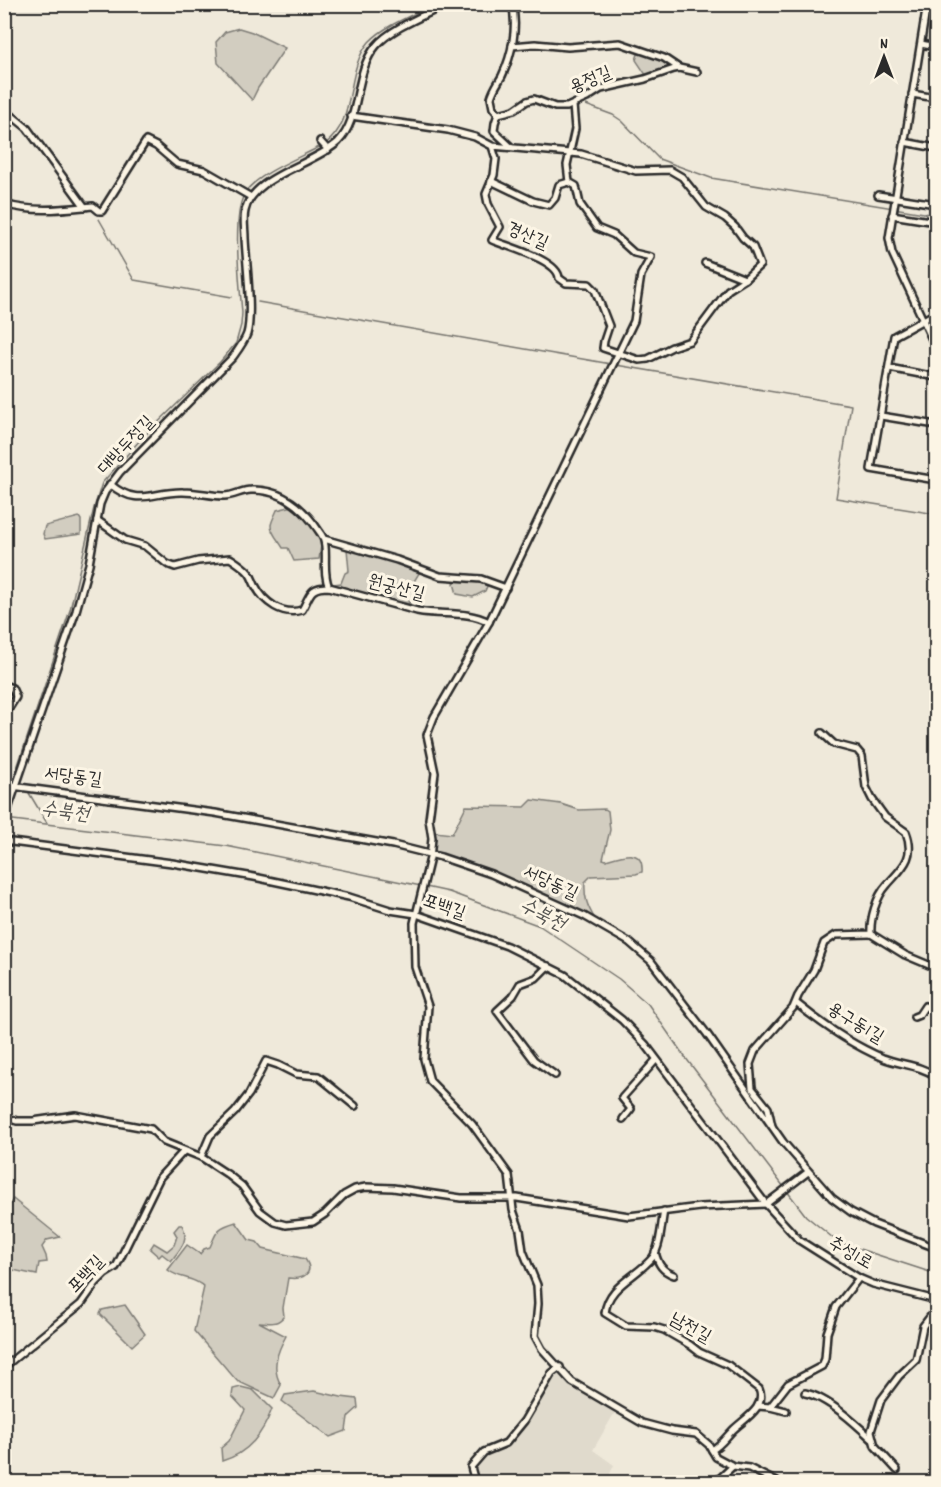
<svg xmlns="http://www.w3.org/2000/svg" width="941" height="1487" font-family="Dekko,'Poor Story',sans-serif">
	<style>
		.built { fill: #e0dacc }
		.green { fill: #d2cdc0; stroke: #7e7c76; stroke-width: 1.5 }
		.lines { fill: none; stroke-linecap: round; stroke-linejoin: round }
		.stream { stroke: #75736d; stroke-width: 1.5 }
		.street-casing { stroke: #2b2b2b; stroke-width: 10 }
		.street { stroke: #fcf5e5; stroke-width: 5 }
		.labels { text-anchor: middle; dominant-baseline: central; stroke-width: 6; stroke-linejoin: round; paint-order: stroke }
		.street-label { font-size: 18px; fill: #2b2b2b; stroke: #fcf5e5 }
		.water-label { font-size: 20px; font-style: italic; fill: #565552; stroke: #fcf5e5 }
	</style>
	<rect width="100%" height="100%" fill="#efe9da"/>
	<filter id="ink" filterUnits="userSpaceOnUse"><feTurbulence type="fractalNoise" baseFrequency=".0167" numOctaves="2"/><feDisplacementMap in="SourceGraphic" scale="12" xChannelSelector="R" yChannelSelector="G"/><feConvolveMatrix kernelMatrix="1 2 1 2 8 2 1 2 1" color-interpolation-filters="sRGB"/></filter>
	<g filter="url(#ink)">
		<path class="built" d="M558,1375L615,1412L593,1450L614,1465L608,1478L598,1472L591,1482H477L473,1468L485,1454L507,1445L552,1377Z"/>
		<g class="green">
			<path d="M239,28L252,32L285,48L258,88L252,100L218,63L216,42L225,32Z"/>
			<path d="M643,49L670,58L677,62L674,67L646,75L636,60L638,54Z"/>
			<path d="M293,506L302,513L322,539L319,559L294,561L288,548H283C280,542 270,532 271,525C272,520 275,515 277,510Z"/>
			<path d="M79,517L81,520V534L45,539L43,534L45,526Z"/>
			<path d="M349,548L421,570L405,596L410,604L332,586L334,584L341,583L345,573L349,571L347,549Z"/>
			<path d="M459,579L488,584L485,591L473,597L457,594L454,583Z"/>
			<path d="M532,800L561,804L579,810L605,809L608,811L610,830L603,859L606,860C620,856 644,846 642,872L636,874L591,876L585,882C584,897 587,906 595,919C544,893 491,868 436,852L433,847L435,832L452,834L466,806L525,807Z"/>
			<path d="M13,1199L60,1237L47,1240L42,1247L46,1256L47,1262L39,1263L37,1275L13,1270L5,1288V1215L10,1213L8,1208Z"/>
			<path d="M236,1222L249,1240L257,1242L263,1249L305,1259C316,1274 301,1280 288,1278L283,1308L284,1316C276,1326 270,1322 259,1322L286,1336C277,1352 271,1368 281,1385L274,1398L237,1381L194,1331L204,1287C194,1277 179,1279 168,1270L187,1245L200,1254L204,1249L210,1247C217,1231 216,1228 236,1222Z"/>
			<path d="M179,1225H182C190,1240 180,1249 171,1261L162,1254L159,1257L150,1249L154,1243L167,1251L174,1245L177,1236L174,1231Z"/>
			<path d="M125,1305L145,1334L132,1346L100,1314L102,1310Z"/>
			<path d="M241,1387L253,1390L272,1409C263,1433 249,1453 222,1461L221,1448L229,1441L245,1410L232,1396L233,1389Z"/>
			<path d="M314,1391L341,1397L357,1399L358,1408L348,1417L346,1431L330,1437L282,1401L285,1395Z"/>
		</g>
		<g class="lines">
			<g class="stream">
				<path d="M586,105L613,115L622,121L659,159L711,178L936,215"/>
				<path d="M325,144C358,120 344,71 369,42C385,25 413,15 434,4"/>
				<path d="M246,191C261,172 299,158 321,146"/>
				<path d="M99,219L134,280L232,297"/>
				<path d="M258,302L611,364"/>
				<path d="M616,365L851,405L836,498L936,514"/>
				<path d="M16,771L70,610L94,508L102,483L141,439L220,362L236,343L241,325L242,313C240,287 232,216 244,195"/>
				<path d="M29,793L47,823"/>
				<path d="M5,819L226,846L421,886"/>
				<path d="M426,887L449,892L540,926L619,979L648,1004L682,1053L806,1216L838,1242L936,1274"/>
			</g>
			<g class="street-casing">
				<g id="street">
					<path d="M927,4L889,238L892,253L936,348"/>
					<path d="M921,44L936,47"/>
					<path d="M512,46L535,44L568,47L620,43L664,58L679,68"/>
					<path d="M912,94L936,98"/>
					<path d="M573,105L575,129L567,165L569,182L576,186L580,204L597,228L614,235L634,253L651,257L641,275L634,321L489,622L434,717L427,735L435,773L429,819L432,838L430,858L414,923L415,967L428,1006L424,1059L430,1081L472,1124L509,1175L513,1210L520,1230L523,1251L537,1285L538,1304L535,1336L542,1349L572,1382L642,1423L672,1431L696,1434L709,1445L716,1457L733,1466L749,1468L777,1482"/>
					<path d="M4,109L27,128L85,207"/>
					<path d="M498,114L493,108L491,98C493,90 498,83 502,76C512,55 518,27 512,4"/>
					<path d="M351,116L448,130L475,137L492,146L581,154L636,171L670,170L682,177L706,207L725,218L735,227L743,238L753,247L760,265L745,279L728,290L690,341L672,347L648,359L639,360L603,348L604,341L609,326L595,290L589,284L566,283L559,278C558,260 508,247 492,240L500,227L488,204L486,194L494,175L496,159L492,146"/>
					<path d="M320,141L328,150"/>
					<path d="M904,142L936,148"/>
					<path d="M510,146L494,131L495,123L498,114L514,110L527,101L534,99L555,107H567L587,98L601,89L645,79L674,69L679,68L697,72"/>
					<path d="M491,181L533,201L549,205L555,198L559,185L569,182"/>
					<path d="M878,195L936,204"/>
					<path d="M4,204C34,213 63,209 93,206L99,211H102L146,141L156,146L177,164L204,170L251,197"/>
					<path d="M892,215L936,222"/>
					<path d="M705,263L745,279"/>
					<path d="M936,313L894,336L871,469L936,480"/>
					<path d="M889,368L936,377"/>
					<path d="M881,416L936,425"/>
					<path d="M110,484C138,508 153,491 183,492C197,492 211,496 224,496C234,496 242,490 251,490C282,489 305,509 321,534C330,547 321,571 329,587"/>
					<path d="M97,520L125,540L145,546L167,564L175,567L198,561L230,558C236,562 244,567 249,573C252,577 253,581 255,585C264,603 283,616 302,610C311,595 308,587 329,587L417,611C443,616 466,610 489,622"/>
					<path d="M324,539L397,560L440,576L481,579L506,588"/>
					<path d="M4,685L12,688L16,697L4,716"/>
					<path d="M4,785L215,813L393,845L441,857L491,874L584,916L629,942L651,961L707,1034L783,1142L832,1198L851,1212L874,1224L936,1248"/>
					<path d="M4,821L76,611L89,564L100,504L105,492L120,472L233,357C238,350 244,342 247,334C253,314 246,261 245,238C245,229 243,219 245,211C252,176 313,165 338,142C362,118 353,73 376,46C391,28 426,15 447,4"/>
					<path d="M4,841L172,863L254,877L349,897L390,910L416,914L507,946L565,975L622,1020L646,1045L766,1204L799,1240L859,1278L873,1284L936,1300"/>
					<path d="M871,934L905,955L936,968"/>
					<path d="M548,966L536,978L520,984L513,996L497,1011L534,1060L555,1075"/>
					<path d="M796,1003C823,1025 850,1044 883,1058C901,1065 920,1065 936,1076"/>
					<path d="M914,1017L919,1015L925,1006L936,1012"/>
					<path d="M4,1117L17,1121H33L75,1115L151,1129L164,1142L201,1157L227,1174L242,1186L260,1211L275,1222L286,1225L313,1222L325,1214L344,1195L355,1189L366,1187L393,1188L461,1198H517L629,1216L700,1207L766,1204L808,1172"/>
					<path d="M623,1119L631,1109L622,1098L656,1060"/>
					<path d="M772,1126L768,1108L752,1088L750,1064L755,1051L793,1008L798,996L814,970L824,943L836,935L871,934C870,919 876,897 887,885C902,868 916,858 906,832L885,817L872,799L866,787L862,756L857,750L834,744L822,733"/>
					<path d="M201,1157L210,1136L235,1112L249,1094L266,1061L278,1065L296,1074L318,1076L355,1106"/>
					<path d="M664,1211C661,1225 661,1245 653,1257C637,1277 608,1285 605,1313L626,1326L654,1327L664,1330L690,1345L699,1352L728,1365L759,1389C767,1407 744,1419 733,1430C726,1437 721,1445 712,1450"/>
					<path d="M655,1252C658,1264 662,1271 674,1275"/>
					<path d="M4,1367L81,1304L96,1283L105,1274L116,1267L160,1177L184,1151"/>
					<path d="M805,1393C827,1397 855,1423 872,1439"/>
					<path d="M758,1406L770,1407L786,1411"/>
					<path d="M770,1407L788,1384L822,1366L825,1359L827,1333L836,1307L859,1278"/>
					<path d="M897,1470L875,1446L871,1431L881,1400L899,1376L916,1360L923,1326L936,1309"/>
					<path d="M475,1482L471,1467L484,1452L506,1443L524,1421L552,1373L560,1367"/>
					<path d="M716,1482L733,1466"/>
				</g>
			</g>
			<use href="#street" class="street"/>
		</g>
	</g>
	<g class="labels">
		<g class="street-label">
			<text transform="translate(591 81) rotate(-23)">용정길</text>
			<text transform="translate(527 237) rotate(23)">경산길</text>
			<text transform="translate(127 446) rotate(-47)">대방두정길</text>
			<text transform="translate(396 589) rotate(14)">원궁산길</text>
			<text transform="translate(73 778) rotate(7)">서당동길</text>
			<text transform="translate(550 884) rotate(25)">서당동길</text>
			<text transform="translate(444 908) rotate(19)">포백길</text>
			<text transform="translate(855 1024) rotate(31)">용구동1길</text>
			<text transform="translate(850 1254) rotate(30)">추성1로</text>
			<text transform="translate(87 1275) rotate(-47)">포백길</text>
			<text transform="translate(690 1329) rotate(29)">남전길</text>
		</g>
		<g class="water-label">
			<text transform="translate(65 813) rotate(7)">수북천</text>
			<text transform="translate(542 916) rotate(27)">수북천</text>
		</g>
	</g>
	<rect width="941" height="1487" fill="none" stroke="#fcf5e5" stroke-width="24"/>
	<rect x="12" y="12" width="917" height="1463" fill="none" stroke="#2b2b2b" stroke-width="2" filter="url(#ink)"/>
	<g transform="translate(884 57)" stroke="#fcf5e5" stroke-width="4.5" paint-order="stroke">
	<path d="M0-4.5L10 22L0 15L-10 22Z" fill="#2b2b2b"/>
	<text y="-9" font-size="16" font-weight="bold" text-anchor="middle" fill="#2b2b2b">N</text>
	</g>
</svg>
